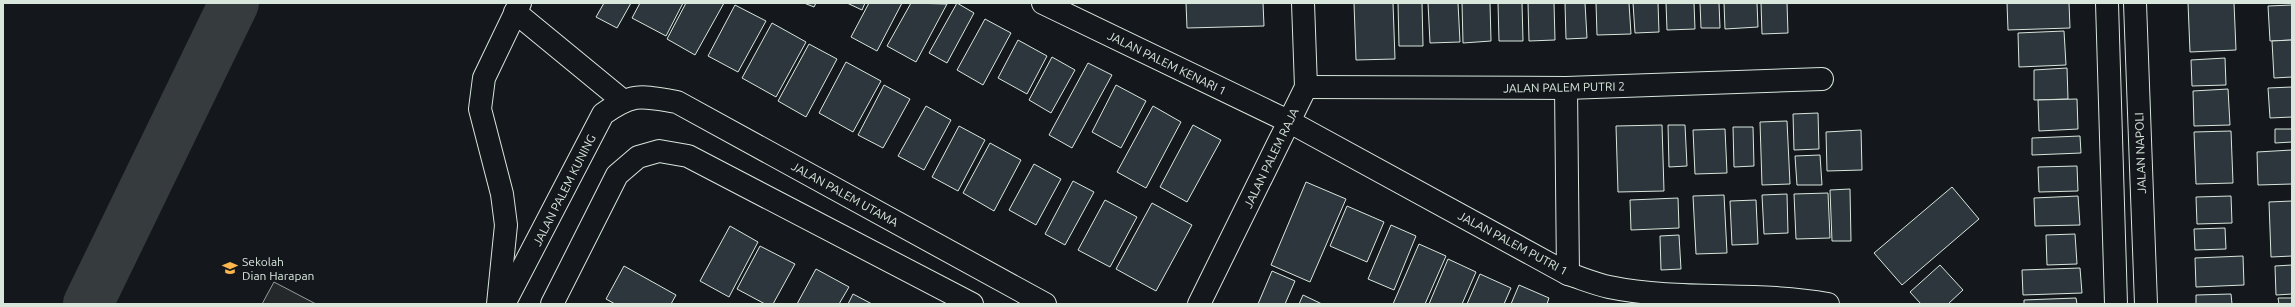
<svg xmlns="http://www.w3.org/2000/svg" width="2295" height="307" font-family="Ubuntu,sans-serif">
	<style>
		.parking { fill: #24282b; stroke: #939e99 }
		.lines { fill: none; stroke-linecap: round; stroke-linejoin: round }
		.river { stroke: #363b3e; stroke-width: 50 }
		.building { fill: #2c363c; stroke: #d8e6dc }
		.minor-casing { stroke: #d8e6dc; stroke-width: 24 }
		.minor { stroke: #14181c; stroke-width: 22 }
		.labels { text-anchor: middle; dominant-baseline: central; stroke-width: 3; stroke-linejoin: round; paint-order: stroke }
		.street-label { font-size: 12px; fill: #d8e6dc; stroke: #14181c }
		.poi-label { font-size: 12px; fill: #d8e6dc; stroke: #14181c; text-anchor: start }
	</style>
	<rect width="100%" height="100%" fill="#14181c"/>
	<path class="parking" d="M274,282L316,304H262Z"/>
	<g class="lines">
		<path class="river" d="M88,304L234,3"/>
	</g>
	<g class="building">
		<path d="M604,3H631L617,28L596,17Z"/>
		<path d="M640,3H683L666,36L632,18Z"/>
		<path d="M686,3H724L695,55L667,39Z"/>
		<path d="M804,3H816L814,7Z"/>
		<path d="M847,3H865L862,10Z"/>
		<path d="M869,3H902L877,51L851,37Z"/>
		<path d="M911,3L947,4L916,62L887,46Z"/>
		<path d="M957,3L974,13L947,63L929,53Z"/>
		<path d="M1186,3H1263L1264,26L1187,28Z"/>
		<path d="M1354,3H1393L1395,59L1356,60Z"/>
		<path d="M1398,3H1422L1423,46H1399Z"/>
		<path d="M1428,3H1458L1460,42L1430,43Z"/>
		<path d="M1462,3H1490L1491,41L1463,43Z"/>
		<path d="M1498,3H1522L1523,41H1499Z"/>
		<path d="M1528,3H1554L1555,40L1529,41Z"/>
		<path d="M1565,3H1585L1587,38L1566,39Z"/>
		<path d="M1596,3H1629L1631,34L1597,35Z"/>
		<path d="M1633,3H1658L1659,32L1635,33Z"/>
		<path d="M1666,3H1694L1695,29L1667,30Z"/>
		<path d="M1700,3H1719L1720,28H1701Z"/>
		<path d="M1724,3H1757L1758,27L1725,29Z"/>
		<path d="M1761,3H1787L1788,33L1762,34Z"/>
		<path d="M2007,3H2069L2070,28L2008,30Z"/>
		<path d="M2188,3H2234L2236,50L2190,52Z"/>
		<path d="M735,5L766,21L738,72L708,56Z"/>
		<path d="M2292,5V40L2270,41L2268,6Z"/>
		<path d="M985,19L1011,33L983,85L957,70Z"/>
		<path d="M772,23L806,42L776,97L742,78Z"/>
		<path d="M2064,31L2066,65L2019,67L2018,33Z"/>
		<path d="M1018,40L1047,56L1027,94L998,78Z"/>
		<path d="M2292,40V77L2274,78L2272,41Z"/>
		<path d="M809,44L837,59L806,117L778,101Z"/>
		<path d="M1052,57L1075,70L1051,113L1029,100Z"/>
		<path d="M2225,58L2226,85L2192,86L2191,60Z"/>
		<path d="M846,62L881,81L853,132L819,113Z"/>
		<path d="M1088,63L1112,75L1072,148L1049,135Z"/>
		<path d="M2067,68L2068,99L2034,100V70Z"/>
		<path d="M884,85L910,99L883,148L858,135Z"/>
		<path d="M1116,85L1146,101L1121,148L1092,132Z"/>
		<path d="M2292,87V117L2270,118L2268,88Z"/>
		<path d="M2228,89L2230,125L2194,126L2193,91Z"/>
		<path d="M2077,99L2078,129L2039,131L2038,100Z"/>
		<path d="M926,106L951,120L924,170L898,156Z"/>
		<path d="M1153,106L1181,122L1146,188L1117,172Z"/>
		<path d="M1818,113L1819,149L1794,150L1793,114Z"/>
		<path d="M1787,121L1790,184L1762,185L1760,122Z"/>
		<path d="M1193,125L1221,140L1187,202L1160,187Z"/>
		<path d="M1662,125L1664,191L1618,192L1616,126Z"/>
		<path d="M1668,125H1685L1687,166L1669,167Z"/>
		<path d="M959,126L985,140L958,191L932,177Z"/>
		<path d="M1733,127H1753L1754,166L1734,167Z"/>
		<path d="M1725,129L1727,173L1695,174L1693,130Z"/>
		<path d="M2275,129H2292V142L2275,143Z"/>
		<path d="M1861,130L1862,170L1827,171L1826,132Z"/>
		<path d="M2231,131L2233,183L2196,184L2194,132Z"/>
		<path d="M2080,136L2081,153L2032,155V138Z"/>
		<path d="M990,143L1021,160L994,211L963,193Z"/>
		<path d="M2292,150V184L2258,185L2257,152Z"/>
		<path d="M1820,155L1822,185H1797L1795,156Z"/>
		<path d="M1034,164L1061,179L1036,225L1009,210Z"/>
		<path d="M2077,166L2078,191L2039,192L2038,167Z"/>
		<path d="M1073,181L1094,192L1065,245L1045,234Z"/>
		<path d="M1306,182L1346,199L1310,282L1271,265Z"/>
		<path d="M1952,187L1979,219L1902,285L1874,253Z"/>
		<path d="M1850,189L1851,241H1832L1830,190Z"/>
		<path d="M1828,193L1830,238L1796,239L1794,194Z"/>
		<path d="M1787,194L1788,233L1764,234L1762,195Z"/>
		<path d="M1724,195L1727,253L1696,254L1693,196Z"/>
		<path d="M2078,196L2080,225L2035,226L2034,198Z"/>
		<path d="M2231,196L2232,223L2197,224L2196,197Z"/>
		<path d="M1678,198L1679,228L1631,230L1630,200Z"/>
		<path d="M1105,200L1137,217L1110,267L1078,250Z"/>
		<path d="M1756,200L1758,244L1732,245L1730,201Z"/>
		<path d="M2292,201V256L2271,257L2269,202Z"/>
		<path d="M1152,203L1192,225L1156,291L1116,269Z"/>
		<path d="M1347,206L1384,222L1367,262L1330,246Z"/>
		<path d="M1391,225L1416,236L1394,290L1368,279Z"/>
		<path d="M730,226L758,242L729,297L700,281Z"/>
		<path d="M2225,228L2226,249L2195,250L2194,229Z"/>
		<path d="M2075,234L2077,264L2047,265L2046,235Z"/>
		<path d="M1679,235L1681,269L1661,270L1660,236Z"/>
		<path d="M1419,244L1446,256L1425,304H1393Z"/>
		<path d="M760,246L795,264L773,304H765L737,289Z"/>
		<path d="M2243,256L2244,285L2196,287L2195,258Z"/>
		<path d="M1448,259L1476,272L1462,304H1429Z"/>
		<path d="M1940,265L1963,290L1948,304H1921L1910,292Z"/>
		<path d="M2292,265V294L2276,295L2275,266Z"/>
		<path d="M624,266L676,295L671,304H615L606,299Z"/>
		<path d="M2080,268L2082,293L2023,295L2022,270Z"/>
		<path d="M816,269L849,287L839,304H797Z"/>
		<path d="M1272,271L1295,281L1285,304H1258Z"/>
		<path d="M1480,274L1511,288L1504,304H1467Z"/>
		<path d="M1519,285L1549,298L1547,304H1511Z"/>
		<path d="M853,294L872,304H848Z"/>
		<path d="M2231,294L2232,304H2196V295Z"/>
		<path d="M1303,295L1322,304H1299Z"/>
		<path d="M2076,298L2077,304H2024V300Z"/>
		<path d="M2278,298H2292V304H2279Z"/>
	</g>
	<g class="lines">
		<g class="minor-casing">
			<g id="minor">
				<path d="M1043,3L1290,122L1568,274C1581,278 1595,284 1609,287C1681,302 1756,291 1828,304"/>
				<path d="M2107,3L2116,304"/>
				<path d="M2135,3L2146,304"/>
				<path d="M515,12L622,100"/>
				<path d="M1306,87L1566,88L1822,79"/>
				<path d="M1566,88L1568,274"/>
				<path d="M498,304L506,225L502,194L480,109L484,78L520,3"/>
				<path d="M504,304L603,114C634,92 641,96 677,102L1045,304"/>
				<path d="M552,304L617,175L638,157L659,151L688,156L972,304"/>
				<path d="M1199,304L1306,87L1303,3"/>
			</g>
		</g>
		<use href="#minor" class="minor"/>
	</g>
	<defs>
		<g id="school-bare" transform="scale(1.2)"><path d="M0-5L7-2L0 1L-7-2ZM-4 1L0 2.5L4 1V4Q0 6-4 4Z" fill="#ffb74d" stroke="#14181c" stroke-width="2.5" paint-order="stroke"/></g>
	</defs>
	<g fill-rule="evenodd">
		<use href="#school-bare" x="230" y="268"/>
	</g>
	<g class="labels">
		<g class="street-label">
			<text transform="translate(1167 63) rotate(26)">JALAN PALEM KENARI 1</text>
			<text transform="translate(1564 87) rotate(-1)">JALAN PALEM PUTRI 2</text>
			<text transform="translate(2140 153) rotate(-92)">JALAN NAPOLI</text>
			<text transform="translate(1271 158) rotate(-64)">JALAN PALEM RAJA</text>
			<text transform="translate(564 190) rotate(-63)">JALAN PALEM KUNING</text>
			<text transform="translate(845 194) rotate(29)">JALAN PALEM UTAMA</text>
			<text transform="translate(1513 243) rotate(28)">JALAN PALEM PUTRI 1</text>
		</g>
		<g class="poi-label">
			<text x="242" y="261">Sekolah<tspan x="242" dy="14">Dian Harapan</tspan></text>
		</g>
	</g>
	<rect width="2295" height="307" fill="none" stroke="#d8e6dc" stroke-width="8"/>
</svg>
